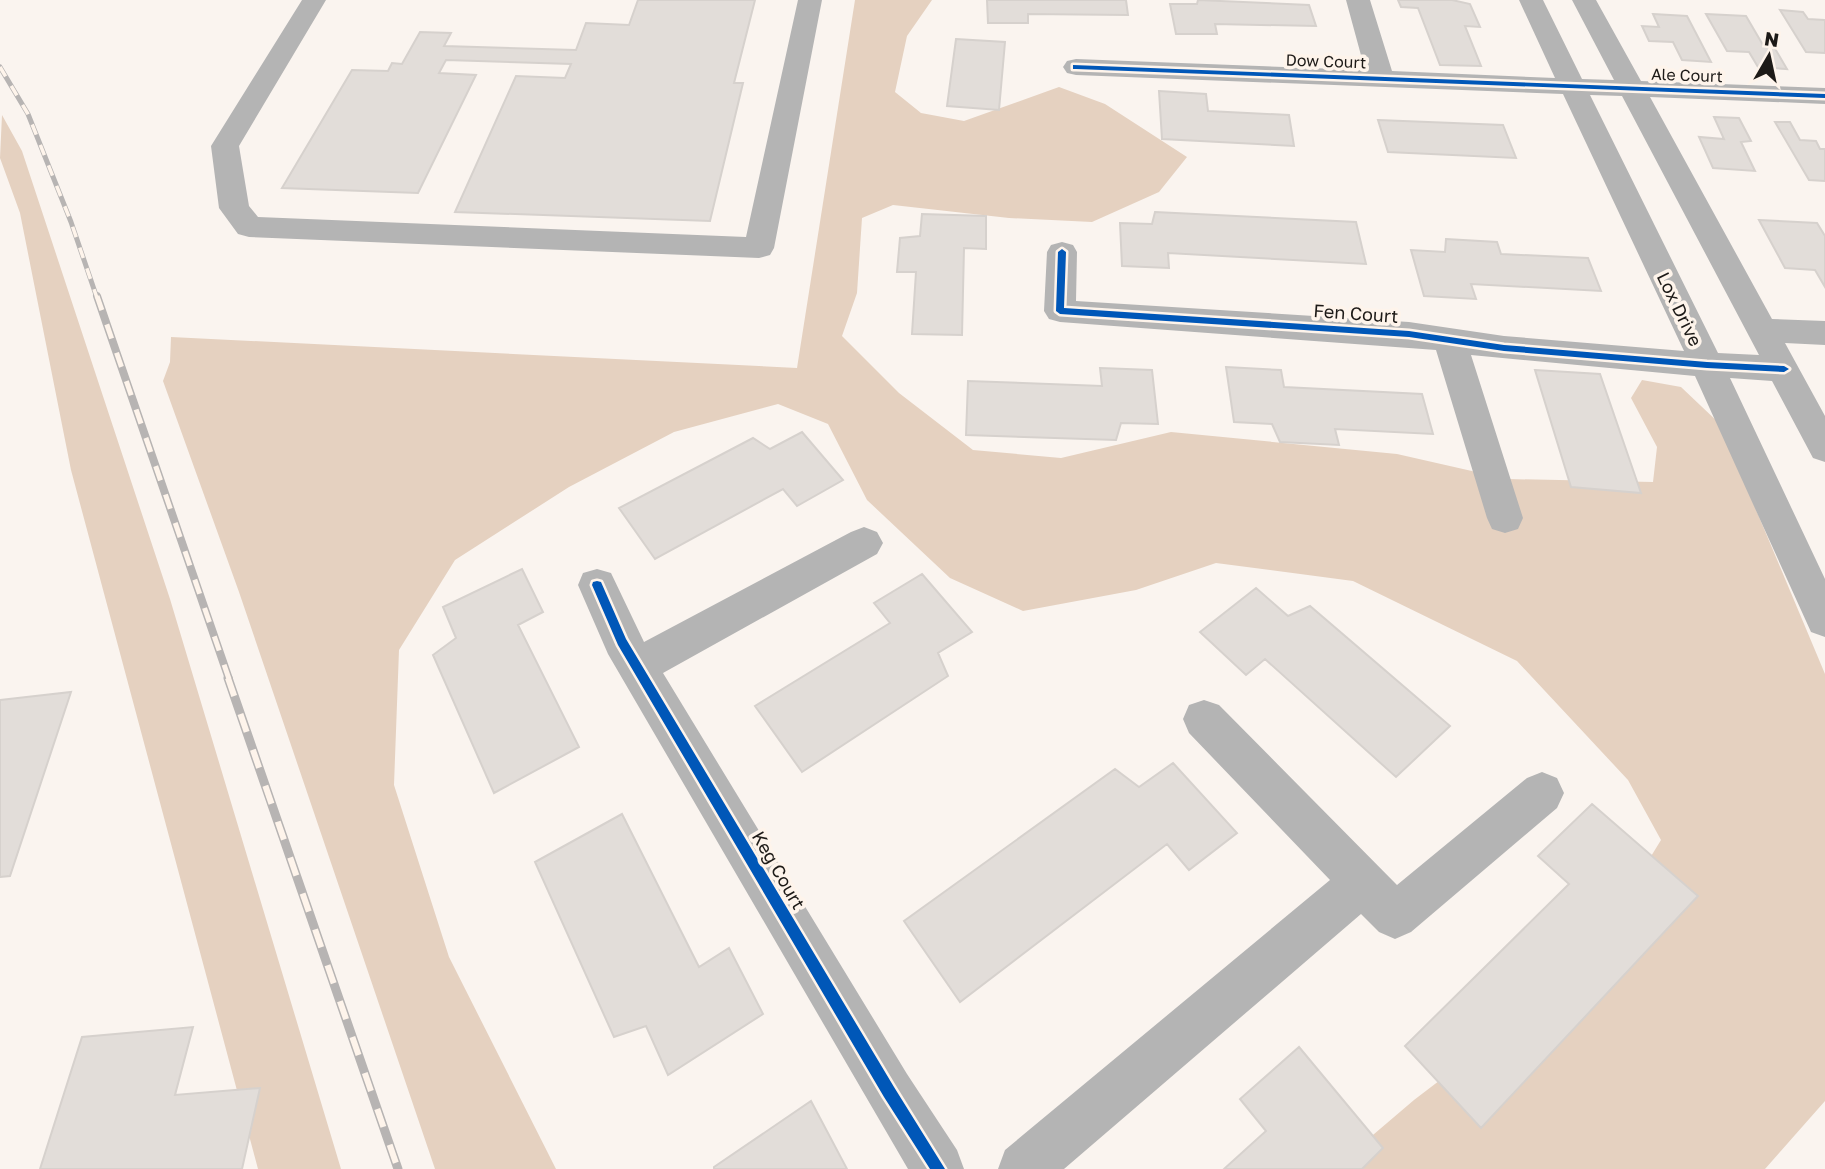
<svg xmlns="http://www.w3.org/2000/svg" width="1825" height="1169" viewBox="0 0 1825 1169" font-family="'Golos Text',sans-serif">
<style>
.forest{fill:#e5d1c0}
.building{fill:#e2ddd9;stroke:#d6d1cd;stroke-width:2}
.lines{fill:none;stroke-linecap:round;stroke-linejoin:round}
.minor{fill:#b4b4b4;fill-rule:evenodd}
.rail-far2-casing{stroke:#b7b4b3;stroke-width:5}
.rail-far1-casing{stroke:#b7b4b3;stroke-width:8}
.rail-casing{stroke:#b7b4b3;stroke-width:9}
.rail-far2{stroke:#fef4eb;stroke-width:3.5;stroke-dasharray:11;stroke-linecap:butt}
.rail-far1{stroke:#fef4eb;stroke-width:5;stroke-dasharray:15;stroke-linecap:butt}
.rail{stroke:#fef4eb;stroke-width:6;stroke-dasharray:19;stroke-linecap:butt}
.cycleway-casing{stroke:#fef4eb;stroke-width:5}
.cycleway{fill:#0057b8;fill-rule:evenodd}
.labels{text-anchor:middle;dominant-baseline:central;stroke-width:7;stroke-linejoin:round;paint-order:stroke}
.far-street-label{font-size:16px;fill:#1d1a17;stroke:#fef4eb}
.street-label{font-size:18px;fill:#1d1a17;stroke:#fef4eb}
</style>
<rect width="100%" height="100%" fill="#faf4ef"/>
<!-- forest -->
<path class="forest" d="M855 0H932L907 36 895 92 921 113 964 121 1059 87 1105 104 1187 157 1159 192 1092 222 1009 218 893 205 862 218 857 293 842 336 899 393 973 450 1061 458 1171 432 1397 454 1507 479 1653 482 1657 447 1631 398 1642 380 1681 387 1720 424 1825 674V1101L1765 1169H1333L1414 1100 1578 975 1661 840 1628 780 1517 661 1353 581 1216 563 1136 590 1023 611 950 578 867 500 828 424 778 404 674 432 569 487 455 560 399 650 394 785 449 957 556 1169H435L239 592 163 381 170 362 171 337 797 368Z
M2 115 22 151 170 599 341 1169H258L71 470 20 213 0 158Z"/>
<!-- building -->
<path class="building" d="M638 0H755L734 83H743L710 221 455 212 516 76 565 78 571 64 446 60 439 73 476 75 418 193 282 188 352 70 388 71 392 63 402 64 420 32 451 33 444 46 576 50 586 23 629 25Z
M987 0H1126L1128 15 1028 14V23H988Z
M1198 0 1309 5 1316 26 1215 24 1217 34H1176L1170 4H1197Z
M1398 0H1452L1470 4 1480 27 1465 26 1481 66 1440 65 1418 8 1401 7Z
M1780 10 1803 12 1808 19 1825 20V53L1806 52Z
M1653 14 1687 16 1711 62 1682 60 1673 42 1649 41 1642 26 1659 27Z
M1706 14 1746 16 1763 45 1774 47 1787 69 1758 67 1749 52 1727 51Z
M956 39 1005 42 999 110 947 106Z
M1159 91 1206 94 1208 111 1289 115 1294 146 1162 139Z
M1714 117 1739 118 1751 141 1741 142 1755 171 1713 168 1699 137 1724 139Z
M1378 120 1503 125 1516 158 1388 152Z
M1775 122H1790L1800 140 1816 141 1820 149H1825V181L1809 180Z
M1155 212 1356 222 1366 264 1168 253 1169 268 1122 266 1120 223 1152 224Z
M922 214 986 216V249L964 248 962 335 912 334 916 272H897L900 238 920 236Z
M1759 220 1817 223 1825 236V287L1815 270 1785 268Z
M1446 239 1497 242 1501 254 1588 258 1601 291 1471 284 1476 299 1424 296 1411 250 1445 252Z
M1226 367 1281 370 1284 387 1422 394 1433 434 1335 429 1339 445 1280 442 1272 424 1234 422Z
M1100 368 1152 370 1158 424 1121 423 1116 440 966 435 968 381 1102 386Z
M1535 370 1600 374 1641 493 1571 487Z
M802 432 843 480 797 506 783 489 655 559 619 508 753 438 770 449Z
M522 569 543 612 518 625 579 747 494 793 433 655 456 638 443 607Z
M922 574 972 632 938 653 948 676 802 772 755 706 890 623 874 603Z
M1256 588 1288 616 1310 606 1450 726 1396 777 1265 659 1246 675 1200 632Z
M71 692 10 876 0 877V700Z
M1173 763 1237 833 1189 870 1167 844 960 1002 904 921 1115 769 1139 787Z
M1592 804 1698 896 1481 1128 1405 1046 1569 884 1538 856Z
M622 814 699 967 729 948 763 1014 668 1075 646 1026 614 1037 535 862Z
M193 1027 175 1095 260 1088 242 1169H40L82 1037Z
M1299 1047 1383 1148 1362 1169H1224L1266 1131 1240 1099Z
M811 1101 847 1169H714V1167Z"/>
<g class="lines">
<!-- minor -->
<path class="minor" d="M302 0H326L239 146 249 206 258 217 746 237 798 0H822L774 248 770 255 759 258 249 237 238 234 219 208 211 146Z
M1346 0H1370L1392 71 1555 78 1519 0H1543L1582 79 1614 80 1572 0H1596L1641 81 1825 88V104L1650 97 1772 319 1825 321V345L1785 343 1825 416V462L1813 458 1772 381 1730 378 1825 579V637L1811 632 1695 376 1471 355 1523 518 1518 529 1505 533 1492 529 1487 518 1436 350 1060 322 1049 319 1044 311 1047 252 1051 245 1062 242 1073 245 1077 252 1076 301 1409 322 1504 336 1684 351 1563 94 1076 75 1067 73 1063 67 1067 61 1076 59 1365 70ZM1590 95 1622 96 1759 355 1718 353Z
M864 527 877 532 883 543 877 554 663 673 907 1074 957 1150 964 1169H908L608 654 578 585 583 573 597 569 611 573 644 642 851 532Z
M1204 700 1219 705 1397 885 1527 778 1542 772 1557 778 1564 793 1557 808 1411 932 1395 939 1379 932 1361 914 1064 1169H998L1005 1150 1330 880 1189 733 1183 719 1189 705Z"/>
<!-- rail-far2 casing -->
<g class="rail-far2-casing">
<path id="rail-far2" d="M0 67 28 114 71 222 97 298"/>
</g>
<!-- rail-far1 casing -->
<g class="rail-far1-casing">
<path id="rail-far1" d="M97 296 229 679"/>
</g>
<!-- rail casing -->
<g class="rail-casing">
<path id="rail" d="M228 678 398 1169"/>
</g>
<!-- rail-far2 -->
<use href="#rail-far2" class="rail-far2"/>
<!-- rail-far1 -->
<use href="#rail-far1" class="rail-far1"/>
<!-- rail -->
<use href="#rail" class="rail"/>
<!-- cycleway casing -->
<g class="cycleway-casing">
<path id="cycleway" d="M1073 65 1825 94V98L1076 69H1073Z
M1062 249 1066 252 1064 308 1409 331 1504 345 1707 362 1784 366 1789 369 1784 372 1707 368 1504 351 1409 337 1060 314 1056 311 1058 252Z
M597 581 601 582 626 639 894 1087 945 1169H930L884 1097 618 645 592 585 593 582Z"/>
</g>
<!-- cycleway -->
<use href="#cycleway" class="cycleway"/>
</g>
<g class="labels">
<!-- far-street labels -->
<g class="far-street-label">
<text transform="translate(1326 61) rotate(2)">Dow Court</text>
<text transform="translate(1687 75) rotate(2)">Ale Court</text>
</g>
<!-- street labels -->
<g class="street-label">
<text transform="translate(1680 309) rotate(64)">Lox Drive</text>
<text transform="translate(1356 313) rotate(4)">Fen Court</text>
<text transform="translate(779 870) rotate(60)">Keg Court</text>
</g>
</g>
<!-- north arrow -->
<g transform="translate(1769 56) rotate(9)" stroke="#fef4eb" stroke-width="5" paint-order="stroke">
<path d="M0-5L12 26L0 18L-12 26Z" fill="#1d1a17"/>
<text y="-10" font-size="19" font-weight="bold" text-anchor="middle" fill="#1d1a17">N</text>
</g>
</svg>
